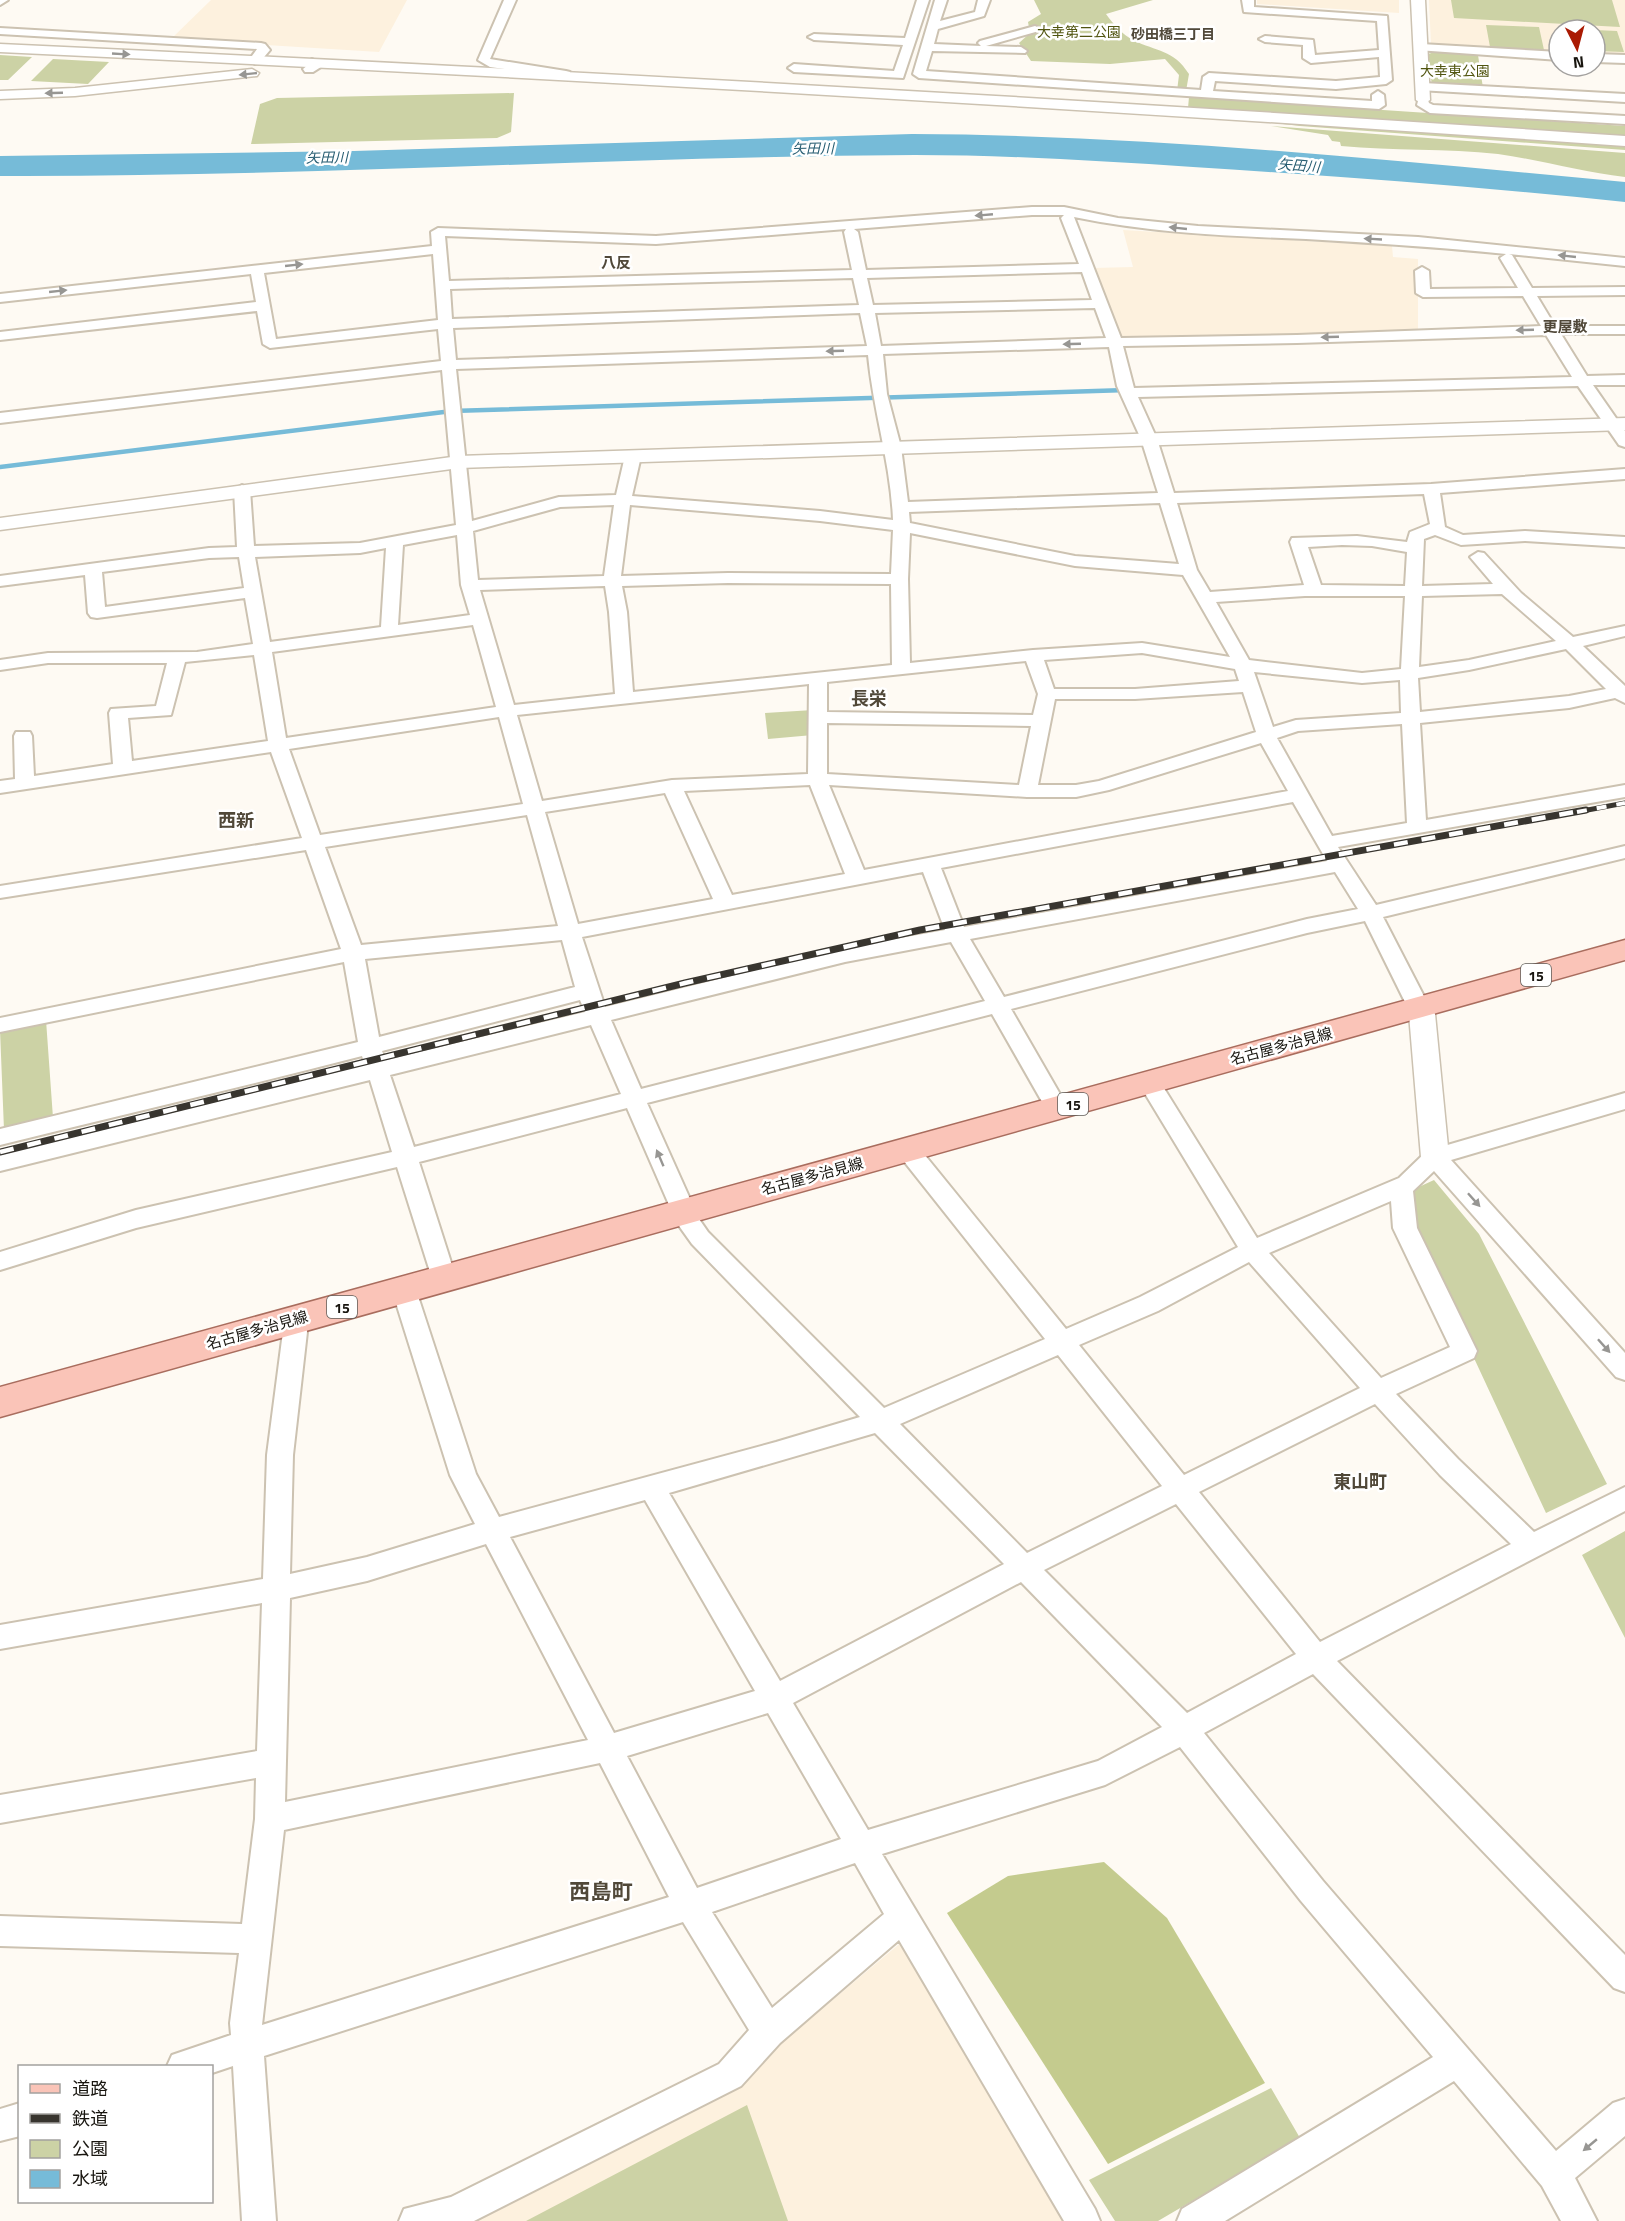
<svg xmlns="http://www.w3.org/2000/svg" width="1625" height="2221" viewBox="0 0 1625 2221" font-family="'Titillium Web','Noto Sans JP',sans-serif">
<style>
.built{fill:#fdf1de}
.green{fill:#ccd2a5}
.forest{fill:#c4cb8e}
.water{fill:#76bbd8}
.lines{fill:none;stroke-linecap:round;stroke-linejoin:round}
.stream{stroke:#76bbd8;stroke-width:4.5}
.minor-casing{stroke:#ccc2b1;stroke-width:4}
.tertiary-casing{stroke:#ccc2b1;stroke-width:3}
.primary-casing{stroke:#a96d5e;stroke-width:3}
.minor{fill:#fff;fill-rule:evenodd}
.tertiary{fill:#fff;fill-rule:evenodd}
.primary{fill:#fac4b8;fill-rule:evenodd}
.rail-far1-casing{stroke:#38352f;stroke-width:5}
.rail-casing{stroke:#38352f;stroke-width:7}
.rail-far1{stroke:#fff;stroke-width:4;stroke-dasharray:10;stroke-linecap:butt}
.rail{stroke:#fff;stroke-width:4.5;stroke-dasharray:14;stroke-linecap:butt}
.oneway{fill:#979693}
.labels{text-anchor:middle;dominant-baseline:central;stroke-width:5;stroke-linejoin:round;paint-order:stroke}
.far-park-label{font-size:14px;fill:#515510;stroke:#fff}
.far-neighbourhood-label{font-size:14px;font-weight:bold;fill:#504839;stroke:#fff}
.far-water-label{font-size:14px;font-style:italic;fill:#265c71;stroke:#fff}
.shield{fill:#fff;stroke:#5d5b57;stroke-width:1.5}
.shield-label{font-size:14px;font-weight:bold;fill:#18150f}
.far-quarter-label{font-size:15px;font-weight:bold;fill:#504839;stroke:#fff}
.street-label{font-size:15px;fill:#18150f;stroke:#fff}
.quarter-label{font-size:18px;font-weight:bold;fill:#504839;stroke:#fff}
.near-quarter-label{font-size:21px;font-weight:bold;fill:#504839;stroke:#fff}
</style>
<rect width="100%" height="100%" fill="#fefaf3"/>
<!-- built -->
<path class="built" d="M211 0H407L379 52 171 39Z
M1257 0H1399V13L1257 4Z
M1429 0H1625V57L1595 56V30H1559V54L1431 45Z
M1123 230 1392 246 1393 257 1418 259V331L1122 340 1117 338 1093 268 1133 267Z
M904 1940 1066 2221H460L734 2083Z"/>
<!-- green -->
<path class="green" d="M1034 0H1153L1106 14C1113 24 1123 35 1133 40 1157 52 1173 49 1189 74L1186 91H1177L1179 75 1165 59 1110 64 1031 61 1019 43 1030 33 1028 22 1041 14Z
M1451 0H1612L1620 27 1454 18Z
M1486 25 1539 27 1544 50 1490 47Z
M1595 30 1617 31 1624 52 1595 51Z
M1435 52 1478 55 1483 88 1432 86 1428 54Z
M0 55 32 57 8 80H0Z
M53 59 109 62 88 84 31 81Z
M514 93 511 132 497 138 251 144 260 104 277 98Z
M1189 97 1625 126V139L1188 108Z
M1187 113 1625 143V150L1300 126Z
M1271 126 1625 153V177C1582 172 1541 160 1498 154 1446 148 1393 151 1341 146L1340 142 1332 141 1328 135Z
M813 710V735L768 739 765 713Z
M46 1020 53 1118 4 1130 0 1030Z
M1434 1180 1479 1234 1607 1484 1546 1513 1414 1229 1410 1191Z
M1625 1531V1638L1582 1555Z
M1271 2088 1300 2138 1158 2221H1115L1089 2180Z
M747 2105 788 2221H526Z"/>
<!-- forest -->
<path class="forest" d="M1104 1862 1167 1918 1265 2083 1108 2164 947 1913 1008 1876Z"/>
<!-- water -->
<path class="water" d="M912 134C1150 135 1387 160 1625 182V202C1481 187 1337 176 1193 167 1101 161 1008 155 915 155 610 157 305 177 0 176V156L354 151Z"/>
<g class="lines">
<!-- stream -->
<path class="stream" d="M0 467 452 411 1127 390"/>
<!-- minor casing -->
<g class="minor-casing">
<path id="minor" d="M0 0H8L0 5Z
M504 0H516L490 59 566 71 570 72V78L490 67 478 60Z
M917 0H929L903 78 794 72 788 68 794 64 894 71 903 45 814 40 808 37 814 34 905 38Z
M935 0H947L940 21 975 12 978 0H990L984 16 938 29 934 44 981 46 978 43 980 41 1035 26 1041 29 1039 31 986 46 1021 47 1027 51 1025 53 932 51 926 71 1201 90 1203 77 1209 73 1336 81 1380 77 1379 57 1311 63 1303 58V45L1265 42 1259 39 1265 36 1313 40 1315 55 1379 50 1377 21 1244 12 1242 0H1254V7L1387 16 1392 80 1386 84 1336 89 1215 81 1213 91 1372 101V95L1378 91 1384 95 1385 105 1379 109 919 78 913 74Z
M0 28 261 43 265 44 270 50 259 63 255 64 249 60 257 49 0 34Z
M1421 44 1559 52V60L1417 50 1415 48Z
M1595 54 1625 55V63L1595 62Z
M312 59 324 65 313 72H305L303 69 308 65 306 63Z
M1423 83 1625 94V102L1419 90V84Z
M1423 96 1427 97 1429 103 1433 105 1625 116V124L1430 113 1417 105 1419 97Z
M1032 207H1064L1118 218 1198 226 1418 237 1625 258V266L1509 254 1512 255 1532 288 1625 287V295L1537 296 1555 326H1625V334H1561L1587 376 1625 375V385H1593L1625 431V447L1619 445 1578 386 1138 397 1157 439 1174 493 1431 484 1625 469V479L1440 493 1445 527 1463 535 1525 531 1625 537V547L1525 541 1461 545 1435 535 1424 539 1422 586 1493 584 1470 557 1478 552 1484 553 1521 593 1573 637 1625 626V636L1583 646 1625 686V703L1615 698 1569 708 1420 723 1426 820 1625 785V797L1338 847 1376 905 1625 846V858L1383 917 1430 1008 1427 1013 1419 1015 1411 1013 1408 1008 1365 921 1307 933 1011 1009 1068 1108 1065 1114 1057 1116 1049 1114 992 1014 647 1103 699 1219 708 1232 884 1408 1045 1339 899 1155 896 1149 899 1143 907 1141 915 1143 1066 1329 1140 1297 1238 1247 1138 1082 1141 1077 1149 1074 1157 1077 1257 1238 1399 1178 1427 1151 1625 1093V1109L1451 1160 1625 1353V1380L1616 1377 1434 1171 1413 1191 1417 1228 1477 1351 1474 1358 1396 1394 1458 1459 1534 1532 1625 1487V1511L1337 1661 1625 1955V1992L1614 1988 1313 1674 1204 1733 1323 1881 1556 2151 1613 2103 1625 2099V2136L1575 2178 1597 2221H1561L1542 2186 1454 2081 1225 2221H1177L1182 2209 1433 2057 1301 1901 1180 1747 1105 1785 882 1854 1095 2209 1100 2221H1064L899 1940 780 2043 741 2086 474 2221H399L404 2209 451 2197 719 2064 749 2030 683 1922 264 2056 276 2221H242L233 2066 212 2073V2066H167L172 2055 231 2035 230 2023 239 1953 0 1946V1916L242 1924 255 1819 256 1778 0 1823V1795L257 1751 262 1603 0 1649V1625L263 1579 267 1455 283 1332 282 1320 285 1313 294 1310 303 1313 306 1320 307 1332 293 1455 290 1574 367 1557 475 1524 450 1475 392 1290 395 1283 404 1281 413 1283 416 1290 476 1474 499 1517 776 1442 860 1417 692 1244 677 1223 627 1108 419 1162 456 1278 453 1285 444 1287 435 1285 432 1278 397 1167 136 1228 0 1270V1252L136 1210 392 1152 370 1080 0 1171V1155L365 1065 362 1056C242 1087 121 1115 0 1145V1129L358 1042 344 962 0 1032V1018L341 949 306 850 0 898V886L302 838 271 752 0 793V781L15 779 14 736 16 732H30L32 736 34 776 113 764 109 713 111 709 156 706 167 663H48L0 670V660L48 653 197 652 253 644 245 598 97 618 91 617 88 613 85 575 0 586V576L209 548 237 547 234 490 242 485 250 490 254 546 360 543 456 525 442 370 0 423V413L441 361 438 329 270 348 263 344 257 311 0 340V332L256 302 251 274 0 302V294L432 246 431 232 438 228 656 236ZM1032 215H1064L1061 218 1079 264 866 270 858 232 854 229ZM1074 217C1151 233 1228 236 1306 239 1373 243 1439 247 1506 254L1500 258 1518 288 1430 289 1429 271 1422 267 1415 271 1416 293 1423 297 1523 296 1541 326 1297 335 1121 338ZM846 229 844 232 852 270 449 281 445 236 656 244ZM433 254 438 320 276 339 264 273ZM1082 272 1092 300 873 305 867 278ZM853 278 859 305 452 319 450 289ZM1095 308 1106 338 881 346 875 313ZM860 313 867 346 456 360 453 328ZM1546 335 1572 377 1134 388 1123 346 1297 343ZM1109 347 1117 386 1141 439 1158 493 908 502 901 447 887 394 883 354ZM868 355C873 411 891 464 893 520L820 511 632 496 641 456 633 451 625 456 616 495 559 497 472 521 456 369ZM1424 494 1430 524 1410 532 1407 542 1357 536 1292 538 1290 542 1304 585 1210 592 1197 570 1177 503ZM1160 503 1179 564 1075 556 910 523 909 512ZM614 505 604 576 478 580 473 531 560 507ZM630 505 820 521 893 530 891 574 728 573 621 576ZM910 533 1075 566 1183 575 1230 657 1142 643 1033 650 910 663 908 579ZM457 535 461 585 470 615 398 625 403 545ZM1342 545 1372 546 1407 552 1405 586 1321 585 1308 547ZM386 548 381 627 270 642 255 557 360 553ZM239 557 244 588 105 607 102 572 209 558ZM728 583 891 584 892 665 633 692 627 612 622 586ZM605 586 609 612 615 694 514 705 480 590ZM1502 594 1556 641 1469 660 1419 667 1422 596ZM1305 596H1405L1401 669 1362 673 1249 660 1216 602ZM473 625 496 707 286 738 272 652ZM1566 649 1606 689 1569 696 1420 712 1418 678 1469 670ZM1142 653 1235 669 1239 681 1135 689H1054L1044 660ZM254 655 268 741 132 761 128 718 171 715 185 662ZM1026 661 1038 694 1033 715 827 712V682ZM1254 672 1362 683 1400 680 1401 713 1296 720 1273 727ZM809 684 808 774 672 780 542 801 517 715ZM1243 692 1256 732 1099 781 1076 785H1038L1055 699H1135ZM499 717 523 804 320 835 289 749ZM827 723 1031 726 1019 785 827 774ZM1402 724 1407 823 1332 836 1277 738 1298 731ZM1261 743 1288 791 864 870 829 785 1027 797H1076L1109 790ZM810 785 845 874 732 895 684 791ZM665 793 713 899 578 924 545 812ZM1293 802 1327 861 964 927 941 868ZM527 815 558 926 361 945 325 847ZM923 872 945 930 845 948 605 1007 582 937ZM1335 872 1358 909 1307 919 1004 997 970 939ZM562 940 575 987 379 1037 365 959ZM951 942 985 1001 641 1089 611 1020 845 962ZM580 1000 585 1012 386 1060 382 1051ZM591 1025 621 1094 414 1147 390 1075ZM1391 1201 1393 1228 1450 1347 1381 1378 1269 1253ZM1249 1262 1360 1388 1184 1475 1079 1345 1158 1311ZM1058 1355 1162 1486 1027 1553 900 1424ZM1375 1404 1440 1475 1511 1544 1320 1642 1199 1492ZM875 1433 1004 1564 780 1681 669 1493ZM645 1500 755 1691 614 1733 510 1537ZM1176 1504 1296 1654 1187 1713 1044 1570ZM486 1544 588 1740 285 1802 290 1598 367 1581ZM1021 1582 1162 1727 1098 1761 868 1830 793 1703ZM768 1713 841 1839 697 1888 627 1756ZM600 1763 669 1897 262 2025 284 1830ZM855 1863 884 1914 772 2008 712 1912Z
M20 2103V2136L0 2141V2109Z"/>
</g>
<!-- tertiary casing -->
<g class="tertiary-casing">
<path id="tertiary" d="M1411 0H1425L1430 100 1423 104 1416 100Z
M0 44C542 69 1084 99 1625 136V146C1084 108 542 77 0 52Z
M252 69 259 73 257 76 75 96 0 99V91L75 88Z
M1625 418V430L459 468 0 530V518L459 456Z
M1419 999 1428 1002 1435 1014 1449 1157 1445 1164 1435 1167 1425 1164 1421 1157 1409 1014 1406 1008 1410 1002Z"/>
</g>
<!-- primary casing -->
<g class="primary-casing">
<path id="primary" d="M1625 940V960L0 1417V1387Z"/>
</g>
<!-- minor -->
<use href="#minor" class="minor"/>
<!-- tertiary -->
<use href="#tertiary" class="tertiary"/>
<!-- primary -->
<use href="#primary" class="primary"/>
<!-- rail-far1 casing -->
<g class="rail-far1-casing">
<path id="rail-far1" d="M1577 812 1625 803"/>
</g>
<!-- rail casing -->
<g class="rail-casing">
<path id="rail" d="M0 1152 685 983 920 930 1586 810"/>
</g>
<!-- rail-far1 -->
<use href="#rail-far1" class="rail-far1"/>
<!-- rail -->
<use href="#rail" class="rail"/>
</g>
<!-- one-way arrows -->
<defs><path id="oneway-solid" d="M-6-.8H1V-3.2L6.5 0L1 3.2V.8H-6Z" transform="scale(1.5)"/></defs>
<g class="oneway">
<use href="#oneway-solid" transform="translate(121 54) rotate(3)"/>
<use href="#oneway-solid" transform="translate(248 74) rotate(174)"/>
<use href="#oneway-solid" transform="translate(54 93) rotate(178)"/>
<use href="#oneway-solid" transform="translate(984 215) rotate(175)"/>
<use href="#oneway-solid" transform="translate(1178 228) rotate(-174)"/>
<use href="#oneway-solid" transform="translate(1373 239) rotate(-177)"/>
<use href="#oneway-solid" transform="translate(1567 256) rotate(-174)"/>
<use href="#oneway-solid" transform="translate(294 265) rotate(-6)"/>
<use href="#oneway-solid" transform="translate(58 291) rotate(-6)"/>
<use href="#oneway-solid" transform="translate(1525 330) rotate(178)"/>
<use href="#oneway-solid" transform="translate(1330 337) rotate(178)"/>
<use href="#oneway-solid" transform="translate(1072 344) rotate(178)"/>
<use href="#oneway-solid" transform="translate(835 351) rotate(178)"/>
<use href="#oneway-solid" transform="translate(660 1158) rotate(-113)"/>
<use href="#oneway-solid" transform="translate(1474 1200) rotate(48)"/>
<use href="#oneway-solid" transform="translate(1604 1346) rotate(48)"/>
<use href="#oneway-solid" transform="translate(1590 2145) rotate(140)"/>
</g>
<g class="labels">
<!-- far-park labels -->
<g class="far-park-label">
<text x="1079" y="31">大幸第二公園</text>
<text x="1455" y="70">大幸東公園</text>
</g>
<!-- far-neighbourhood labels -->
<g class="far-neighbourhood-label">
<text x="1173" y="33">砂田橋三丁目</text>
</g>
<!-- far-water labels -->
<g class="far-water-label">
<text transform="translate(813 148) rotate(-1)">矢田川</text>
<text transform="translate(327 157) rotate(-1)">矢田川</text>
<text transform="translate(1299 165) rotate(5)">矢田川</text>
</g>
<!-- shield labels -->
<g class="shield">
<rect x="1521" y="964" width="30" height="22" rx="4.5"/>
<rect x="1058" y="1093" width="30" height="22" rx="4.5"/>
<rect x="327" y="1296" width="30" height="22" rx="4.5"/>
</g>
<g class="shield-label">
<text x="1536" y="975">15</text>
<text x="1073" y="1104">15</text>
<text x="342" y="1307">15</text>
</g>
<!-- far-quarter labels -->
<g class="far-quarter-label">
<text x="616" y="262">八反</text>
<text x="1565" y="326">更屋敷</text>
</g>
<!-- street labels -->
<g class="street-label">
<text transform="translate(1281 1046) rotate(-15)">名古屋多治見線</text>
<text transform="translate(812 1176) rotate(-15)">名古屋多治見線</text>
<text transform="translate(257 1330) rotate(-16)">名古屋多治見線</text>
</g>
<!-- quarter labels -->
<g class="quarter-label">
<text x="869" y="698">長栄</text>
<text x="236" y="820">西新</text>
<text x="1360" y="1481">東山町</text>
</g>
<!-- near-quarter labels -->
<g class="near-quarter-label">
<text x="601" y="1891">西島町</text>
</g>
</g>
<!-- legend -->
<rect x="18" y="2065" width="195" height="138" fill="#ffffff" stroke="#a3a19f" stroke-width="1.5"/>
<rect x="30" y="2084" width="30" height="9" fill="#fac4b8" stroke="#a3a19f" stroke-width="1.5"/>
<text x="72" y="2095" font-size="18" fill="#18150f">道路</text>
<rect x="30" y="2114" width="30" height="9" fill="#38352f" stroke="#a3a19f" stroke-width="1.5"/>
<text x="72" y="2125" font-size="18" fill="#18150f">鉄道</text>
<rect x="30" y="2140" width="30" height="18" fill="#ccd2a5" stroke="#a3a19f" stroke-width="1.5"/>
<text x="72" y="2155" font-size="18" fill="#18150f">公園</text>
<rect x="30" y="2170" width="30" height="18" fill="#76bbd8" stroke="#a3a19f" stroke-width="1.5"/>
<text x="72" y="2185" font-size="18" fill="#18150f">水域</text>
<!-- north arrow -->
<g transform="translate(1577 48) rotate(174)"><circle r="28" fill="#ffffff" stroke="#a3a19f" stroke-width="1.5"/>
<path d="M0-4.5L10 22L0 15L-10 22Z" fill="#aa1a03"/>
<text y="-9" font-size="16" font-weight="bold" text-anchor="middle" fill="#18150f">N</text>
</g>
</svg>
